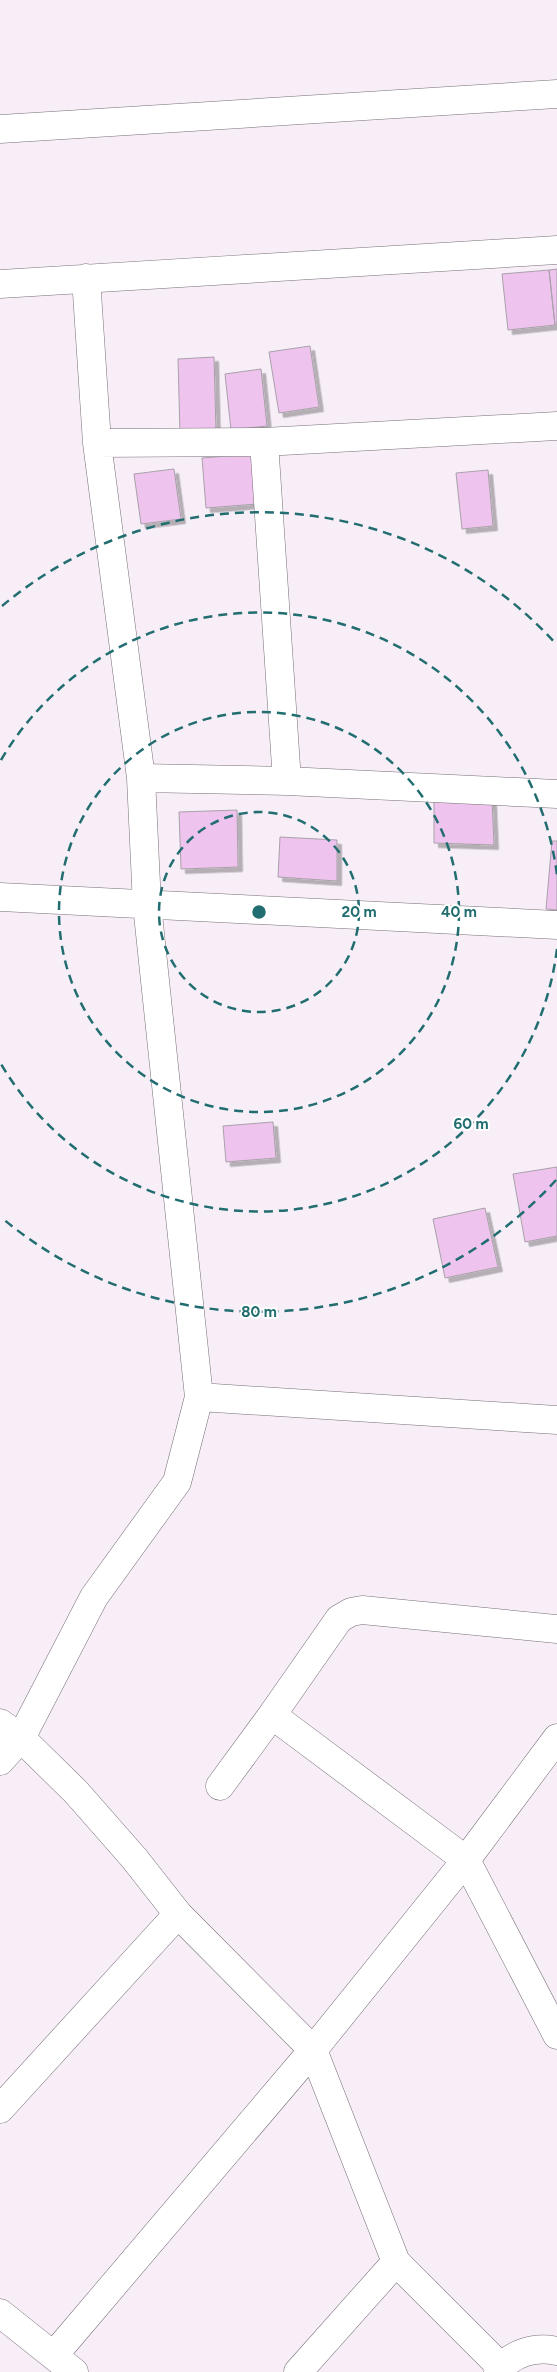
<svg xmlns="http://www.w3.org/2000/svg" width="557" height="2372" viewBox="0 0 557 2372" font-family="Figtree,sans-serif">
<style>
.building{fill:#eec3ee;stroke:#a9a1a9;filter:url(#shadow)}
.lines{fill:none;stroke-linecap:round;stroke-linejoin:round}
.minor-casing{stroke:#776f77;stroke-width:29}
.minor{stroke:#fff;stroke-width:28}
.ring{fill:none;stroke:#216d70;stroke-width:2.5;stroke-dasharray:9 6}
.centre{fill:#216d70;stroke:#fff;stroke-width:2.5}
.ring-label{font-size:15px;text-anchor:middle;font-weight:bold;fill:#216d70;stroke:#fff;stroke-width:4;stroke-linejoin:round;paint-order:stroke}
</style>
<defs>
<filter id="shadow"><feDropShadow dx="4.5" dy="4.5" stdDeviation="0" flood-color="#0004"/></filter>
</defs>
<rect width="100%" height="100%" fill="#f7eef7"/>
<!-- building -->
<path class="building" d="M557 269V325H555L549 270Z
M549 270 555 325 508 330 502 274Z
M310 346 319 407 279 413 269 352Z
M214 357 216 432 180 434 178 359Z
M261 369 267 426 231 430 225 374Z
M253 454 257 504 206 508 202 458Z
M174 469 181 519 141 524 134 474Z
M488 470 493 526 462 529 456 473Z
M434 798 492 800 494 845 434 843Z
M237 810 238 867 181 869 179 812Z
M280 837 337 840V881L278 877Z
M552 841H557V910L546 909Z
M273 1122 276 1158 226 1162 223 1126Z
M557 1167V1236L525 1242 513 1174Z
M485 1208 498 1267 445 1278 433 1219Z"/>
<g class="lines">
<!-- minor casing -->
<g class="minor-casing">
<path id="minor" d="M0 129 557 94
M0 284 557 250
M264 442 287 781
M97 443 264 442 557 426
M141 778 287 781 557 794
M0 897 557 925
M199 1397 557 1420
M272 1715 339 1619 351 1612 362 1610 557 1629
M0 1723 21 1738 94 1597 177 1482 199 1397 147 905 141 778 97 443 86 278
M0 1761 21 1738 76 1792 134 1858 178 1914 313 2050 396 2262 501 2367
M220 1786 272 1715 466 1860 557 2035
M0 2109 178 1914
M0 2313 74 2372
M54 2355 313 2050 466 1860 557 1738
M298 2372 396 2262
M498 2372C511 2353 535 2346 557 2351"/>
</g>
<!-- minor -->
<use href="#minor" class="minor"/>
</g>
<!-- distance rings -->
<g class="ring">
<circle cx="259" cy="912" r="100"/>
<circle cx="259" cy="912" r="200"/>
<path d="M557 949A300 300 0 0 1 1 1064M1 760A300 300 0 0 1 557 875"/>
<path d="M556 1180A400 400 0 0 1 2 1218M2 606A400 400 0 0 1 556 644"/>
</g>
<circle cx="259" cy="912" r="8" class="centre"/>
<g class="ring-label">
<text x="359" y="917">20 m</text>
<text x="459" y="917">40 m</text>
<text x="471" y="1129">60 m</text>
<text x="259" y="1317">80 m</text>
</g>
</svg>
